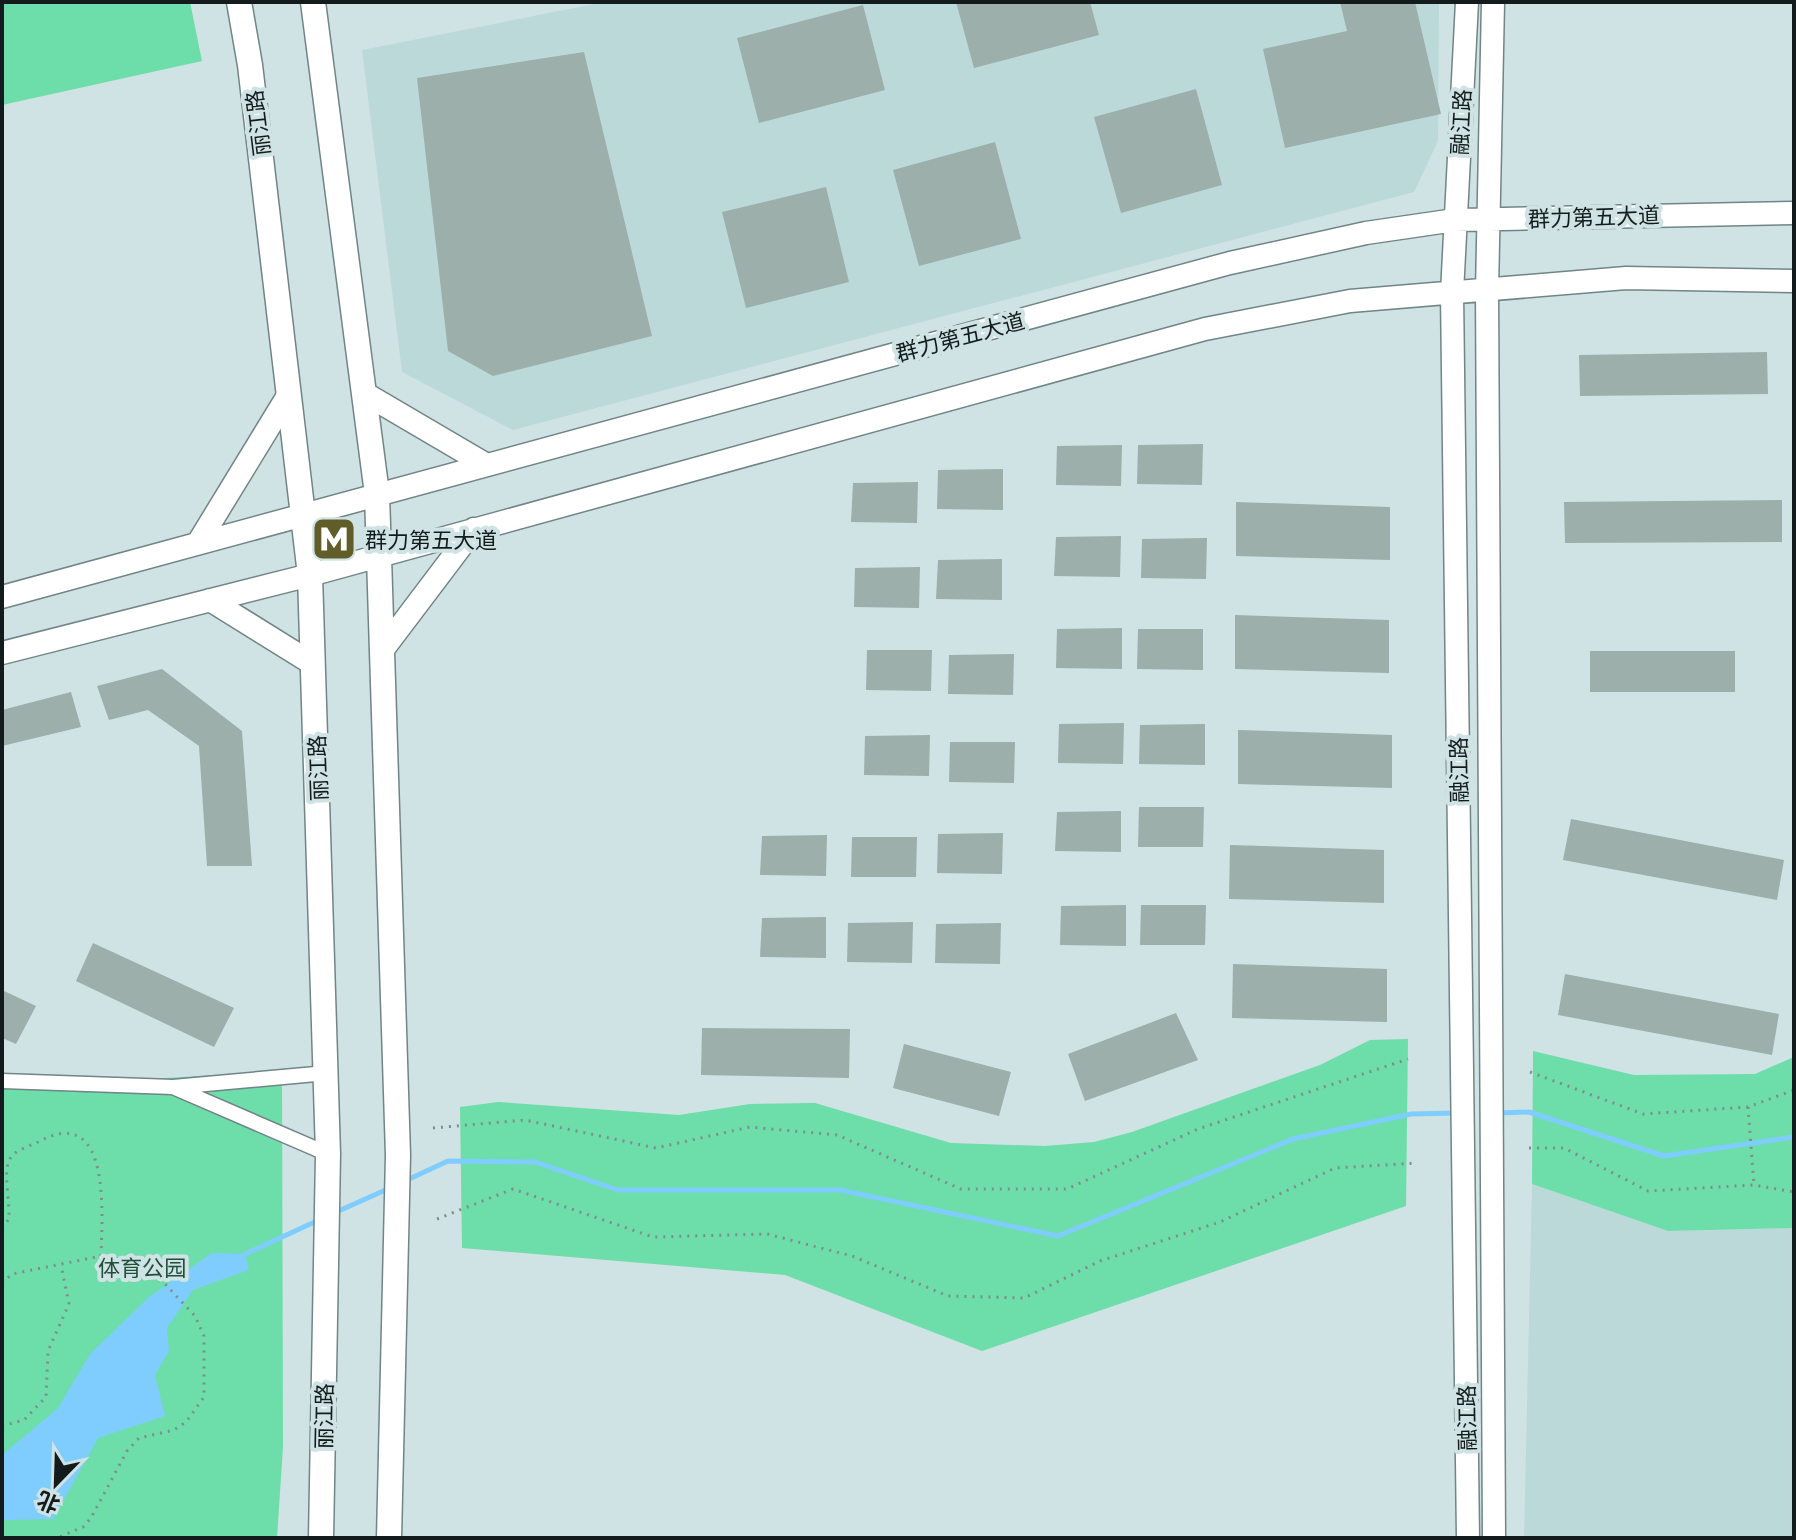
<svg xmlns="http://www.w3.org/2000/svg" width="1796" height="1540" viewBox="0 0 1796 1540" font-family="Barlow,'Noto Sans SC',sans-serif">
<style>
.built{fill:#bcd9da}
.green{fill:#6ddda9}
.water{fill:#7fcdfe}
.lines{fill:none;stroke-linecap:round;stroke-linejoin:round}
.stream{stroke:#7fcdfe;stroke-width:5}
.building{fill:#9cafaa}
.minor-casing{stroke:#728485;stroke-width:17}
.secondary-casing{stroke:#728485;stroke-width:25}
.primary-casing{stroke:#728485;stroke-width:27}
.path{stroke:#7f8d8e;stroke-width:3;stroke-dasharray:2 6;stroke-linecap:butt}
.minor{stroke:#fff;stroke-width:14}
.secondary{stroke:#fff;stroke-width:22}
.primary{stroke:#fff;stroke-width:24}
.labels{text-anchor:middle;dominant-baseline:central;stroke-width:8;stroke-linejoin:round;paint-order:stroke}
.street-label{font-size:22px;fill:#141b1c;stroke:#cfe3e4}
.poi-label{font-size:22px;fill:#141b1c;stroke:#cfe3e4;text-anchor:start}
.park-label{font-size:22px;fill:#204f3a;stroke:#cfe3e4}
</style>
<rect width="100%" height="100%" fill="#cfe3e4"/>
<!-- built -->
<path class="built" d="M604 2H1439L1438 141 1414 192 513 430 402 372 362 50Z
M1532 1184 1668 1231 1794 1228V1538H1524Z"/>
<!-- green -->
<path class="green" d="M2 2H190L202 61 2 105Z
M1408 1039 1406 1206 982 1351 785 1275 462 1248 460 1107 498 1102 679 1115 750 1104 815 1103 951 1143 1045 1146 1094 1142 1132 1132 1320 1065 1370 1040Z
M1533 1051 1634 1075 1755 1074 1794 1057V1228L1668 1231 1532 1184Z
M282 1071 283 1447 277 1538H2V1088Z"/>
<!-- water -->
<path class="water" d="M212 1253 245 1254 249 1270 193 1290 167 1328 169 1351 155 1375 165 1416 98 1438 53 1519 2 1520V1455L58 1408 90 1354 149 1297Z"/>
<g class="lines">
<!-- stream -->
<path class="stream" d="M1499 1113 1529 1112 1664 1156 1794 1137
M407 1180 448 1161 535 1162 618 1190H840L1058 1236 1293 1139 1411 1114 1457 1113
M334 1213 390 1188
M239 1257 321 1219"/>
</g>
<!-- building -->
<path class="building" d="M956 2H1090L1099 35 974 68Z
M1340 2H1415L1441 114 1285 148 1263 49 1347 31Z
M863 5 885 90 759 123 737 38Z
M584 52 652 336 493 376 448 351 417 78Z
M1196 89 1222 185 1121 213 1094 117Z
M995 142 1021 239 919 266 893 170Z
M826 187 849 282 746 308 722 212Z
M1767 352 1768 394 1580 396 1579 355Z
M1203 444 1202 485 1137 484 1138 445Z
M1122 445 1121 486 1056 485 1057 446Z
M1003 469V510L937 509 938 470Z
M918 482 917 523 851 522 853 483Z
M1782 500V542L1565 543 1564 502Z
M1236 502 1390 507V560L1236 556Z
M1121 536 1120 577 1054 576 1056 537Z
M1207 538 1206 579 1141 578 1142 539Z
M1002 559V600L936 599 938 560Z
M920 567 919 608 854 607 855 568Z
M1235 615 1389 620V673L1235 669Z
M1122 628V669L1056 668 1057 629Z
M1138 629H1203V670L1137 669Z
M867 650H932L931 691 866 690Z
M1590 651H1735V692H1590Z
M1014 654 1013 695 948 694 949 655Z
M162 669 242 731 252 866H207L199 746 148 710 109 720 97 686Z
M71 692 81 727 2 746V710Z
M1124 723 1123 764 1058 763 1059 724Z
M1205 724V765L1139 764 1140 725Z
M1238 730 1392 735V788L1238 784Z
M930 735 929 776 864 775 865 736Z
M950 742H1015L1014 783 949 782Z
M1139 807H1204L1203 847H1138Z
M1121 811V852L1055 851 1057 812Z
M1571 819 1784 860 1777 900 1563 860Z
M1003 833 1002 874 937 873 938 834Z
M827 835 826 876 760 875 762 836Z
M852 837H917L916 877H851Z
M1230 845 1384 850V903L1229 899Z
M1126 905V946L1060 945 1061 906Z
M1141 905H1206L1205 945H1140Z
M826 917V958L760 957 762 918Z
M913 922 912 963 847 962 848 923Z
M1001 923 1000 964 935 963 936 924Z
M93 943 234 1008 214 1047 76 981Z
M1233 964 1387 969V1022L1232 1018Z
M1565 974 1779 1014 1772 1055 1558 1015Z
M2 990 36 1006 16 1044 2 1038Z
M1176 1013 1198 1060 1085 1101 1068 1054Z
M702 1028 850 1029 849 1078 701 1075Z
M904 1044 1011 1072 999 1116 893 1088Z"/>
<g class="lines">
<!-- minor casing -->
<g class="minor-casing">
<path id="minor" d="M327 1073 173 1087 328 1154
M2 1081 173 1087"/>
</g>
<!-- secondary casing -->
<g class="secondary-casing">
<path id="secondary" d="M1467 2 1452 293 1468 1538
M1493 2 1487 291 1494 1538
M364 393 485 464
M198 543 289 394
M2 597 1230 263 1366 233 1455 220 1794 213
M210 600 313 664
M384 648 474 529
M2 653 310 575 1205 329 1350 301 1626 278 1794 281"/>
</g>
<!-- primary casing -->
<g class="primary-casing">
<path id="primary" d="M239 2 250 65 310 575 328 1154 321 1538
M313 2 377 494 398 1155 389 1538"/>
</g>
<!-- path -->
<path class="path" d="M1530 1072 1643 1114 1748 1107 1794 1090
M1748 1107 1754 1185
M433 1128 525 1120 656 1148 750 1127 837 1135 961 1189H1067L1198 1129 1408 1059
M1529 1148H1564L1648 1191 1754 1185 1794 1192
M437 1219 513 1189 653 1237 767 1234 852 1256 948 1296 1024 1298 1100 1261 1220 1222 1335 1168 1416 1163
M2 1228 9 1219C10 1202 4 1179 8 1163 12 1150 28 1147 38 1142 112 1101 102 1216 101 1256
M2 1283 12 1274 101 1256 133 1262 166 1285 195 1316 204 1336V1397L186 1422 174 1430 139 1438 127 1451 91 1518 83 1527 57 1538
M2 1426 24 1420 46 1397 48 1351 69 1304 61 1265"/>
<!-- minor -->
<use href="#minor" class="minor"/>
<!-- secondary -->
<use href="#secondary" class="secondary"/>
<!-- primary -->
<use href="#primary" class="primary"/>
</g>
<!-- icons -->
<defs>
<g id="metro-square" transform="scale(2.3)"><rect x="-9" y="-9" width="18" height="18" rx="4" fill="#605d29" stroke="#cfe3e4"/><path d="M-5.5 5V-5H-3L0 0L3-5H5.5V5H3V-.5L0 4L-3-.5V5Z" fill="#fff"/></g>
</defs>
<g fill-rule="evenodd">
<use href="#metro-square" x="334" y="539"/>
</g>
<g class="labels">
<!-- street labels -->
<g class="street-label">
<text transform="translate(1460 122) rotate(-87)">融江路</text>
<text transform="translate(257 123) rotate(-97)">丽江路</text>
<text transform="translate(1594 216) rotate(-2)">群力第五大道</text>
<text transform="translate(960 336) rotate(-15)">群力第五大道</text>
<text transform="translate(317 768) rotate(-92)">丽江路</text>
<text transform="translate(1458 770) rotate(-91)">融江路</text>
<text transform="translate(323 1416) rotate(-89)">丽江路</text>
<text transform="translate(1466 1418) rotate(-91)">融江路</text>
</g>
<!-- poi labels -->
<g class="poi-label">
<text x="365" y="539">群力第五大道</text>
</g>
<!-- park labels -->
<g class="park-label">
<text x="142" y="1267">体育公园</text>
</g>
</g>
<!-- border -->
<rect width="1796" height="1540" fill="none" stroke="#141b1c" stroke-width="8"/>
<!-- north arrow -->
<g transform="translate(56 1484) rotate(203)" stroke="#cfe3e4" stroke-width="6" paint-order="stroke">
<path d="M0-6L14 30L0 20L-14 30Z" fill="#141b1c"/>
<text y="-12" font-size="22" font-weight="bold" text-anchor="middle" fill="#141b1c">北</text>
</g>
</svg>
